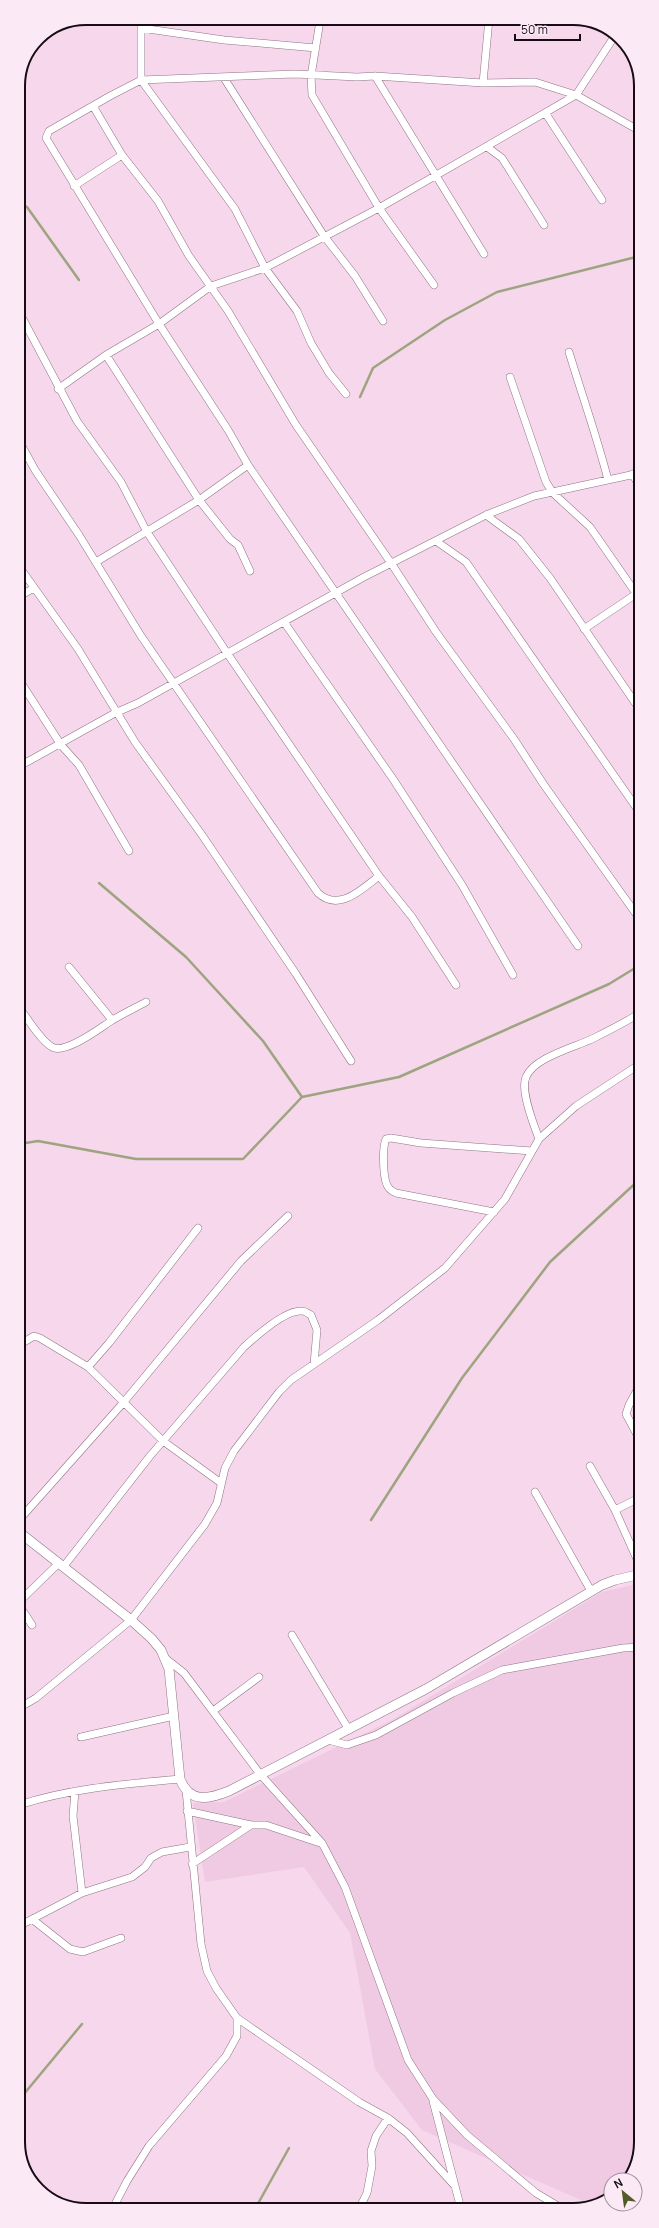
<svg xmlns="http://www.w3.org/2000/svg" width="659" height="2228" viewBox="0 0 659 2228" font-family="Manrope,sans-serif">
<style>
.built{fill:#f0cae3}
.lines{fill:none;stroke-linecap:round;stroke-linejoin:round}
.stream{stroke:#9da47f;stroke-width:2.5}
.minor-casing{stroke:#8f7485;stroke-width:8}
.tertiary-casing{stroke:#8f7485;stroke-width:10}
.minor{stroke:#fff;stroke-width:7}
.tertiary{stroke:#fff;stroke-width:9}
.rim{fill:none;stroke:#160c13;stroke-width:2}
</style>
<rect width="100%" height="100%" fill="#f6d7eb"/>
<!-- built -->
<path class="built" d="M641 1583V2142L628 2180H611V2193L592 2205 422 2130 375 2069 350 1933 304 1867 205 1882 193 1803 224 1802 392 1720 602 1592Z"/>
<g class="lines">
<!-- stream -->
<path class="stream" d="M18 202 27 207 79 280
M360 397 373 368 445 320 497 292 640 256
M99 883 186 957 263 1041 302 1097
M19 1144 38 1141 136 1159H243L302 1097 399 1077 609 984 640 965
M371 1520 462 1378 550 1262 640 1179
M19 2100 82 2024
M255 2209 289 2148"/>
<!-- minor casing -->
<g class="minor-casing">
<path id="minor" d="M320 21 311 76 312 95 379 208 434 285
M141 22V80L235 209 265 268 297 311 311 343 329 373 346 394
M141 28 224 40 316 48
M375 76 484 254
M224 78 324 236 355 276 383 321
M483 83 489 19
M93 106 122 155 158 201 189 256 228 311 296 425 391 563 436 632 514 739 544 785 639 918
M546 114 602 200
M487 147 502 158 544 225
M74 186 122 155
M18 310 77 421 121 482 147 532 227 653 379 876 412 917 456 985
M569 352C582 395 597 437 608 480
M106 355 199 500 230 539 238 545 250 571
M510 377 546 482 553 493 590 527 640 599
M58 389 106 355 159 324 211 286 265 268 379 208 576 95 616 34
M18 439 35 470 79 535 141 636 318 893C339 912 361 890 379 876
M632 474 640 486
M486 515 519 539 550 578 640 710
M436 541 466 562 640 813
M96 562 199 500 248 465
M18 565 78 649 135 742 202 835 296 974 351 1061
M18 597 34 588
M284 622 393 779 462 885 513 975
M584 629 636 594
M18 678 61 745 79 765 129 851
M18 767 115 713 138 703 364 577 486 515 534 496 640 473
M578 946 248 465 228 430 159 324 46 138 49 131 110 96 141 80 295 74 357 77 375 76 483 83 535 82 576 95 640 131
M69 967 112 1020
M19 1007C27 1018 41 1041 52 1047 65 1055 100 1028 111 1021 122 1014 135 1008 146 1002
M539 1139C534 1125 520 1091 526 1077 534 1057 576 1047 594 1038 610 1030 626 1022 640 1013
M494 1212 396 1193C392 1191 389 1190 387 1185 383 1176 382 1148 386 1139L391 1138 421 1143 532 1151
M19 1345 34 1336 40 1338 88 1367 163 1441 221 1483
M88 1367 109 1343 198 1228
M641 1383 629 1405 626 1414 641 1442
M590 1466 615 1510 641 1568
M535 1492 591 1591
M615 1510 641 1497
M19 1520 123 1403 241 1261 288 1216
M64 1566 150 1456 244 1347C256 1336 286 1309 302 1311 305 1311 309 1314 311 1315L317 1330 314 1364
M32 1625 19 1605 21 1600 59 1563
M292 1635 349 1730
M165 1658 184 1673 260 1774 322 1843 345 1887 408 2060 433 2099 467 2135 536 2193 563 2209
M19 1708 36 1698 131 1620 205 1524 217 1503 225 1468 234 1451 279 1392 291 1380 378 1320 445 1268 505 1199 539 1139 576 1106 640 1064
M213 1711 259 1677
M81 1737 174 1716
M328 1740 347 1745 376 1735 453 1693 502 1670 623 1648 641 1647
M75 1791 73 1816 82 1893
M19 1805C72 1788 126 1784 180 1779
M187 1811 251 1825H266L320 1843
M192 1864 251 1825
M32 1919 70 1949 83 1952 121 1938
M19 1926 82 1893 132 1877 145 1867 151 1858 162 1852 190 1847
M237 2018 359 2102 388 2118 407 2133 454 2185
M433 2101 461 2209
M359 2209 367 2193 372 2166 371 2151 376 2136 388 2118
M112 2210 127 2181 149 2146 226 2056 237 2036V2018L216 1988 207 1971 201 1944 186 1790"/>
</g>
<!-- tertiary casing -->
<g class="tertiary-casing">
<path id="tertiary" d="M19 1532 131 1620 152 1639 161 1650 169 1669 180 1779C190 1804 209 1799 229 1791L426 1689 602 1585 615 1580 641 1574"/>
</g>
<!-- minor -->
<use href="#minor" class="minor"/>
<!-- tertiary -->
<use href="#tertiary" class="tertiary"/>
</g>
<!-- crop -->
<path d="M0 0H659V2228H0ZM86 25H573A61 61 0 0 1 634 86V2142A61 61 0 0 1 573 2203H86A61 61 0 0 1 25 2142V86A61 61 0 0 1 86 25Z" fill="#fbe9f5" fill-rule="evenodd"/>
<path class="rim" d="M86 25H573A61 61 0 0 1 634 86V2142A61 61 0 0 1 573 2203H86A61 61 0 0 1 25 2142V86A61 61 0 0 1 86 25Z"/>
<!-- north arrow -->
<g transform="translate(623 2192) rotate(331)"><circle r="19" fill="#fbe9f5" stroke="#9f919b"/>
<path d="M0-3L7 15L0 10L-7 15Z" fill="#535a29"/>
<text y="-6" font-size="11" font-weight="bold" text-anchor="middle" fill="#160c13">N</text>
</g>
<!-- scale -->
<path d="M515 34v6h65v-6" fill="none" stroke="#160c13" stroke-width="2"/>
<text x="521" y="34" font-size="12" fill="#160c13" stroke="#fbe9f5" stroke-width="3" paint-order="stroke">50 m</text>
</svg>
